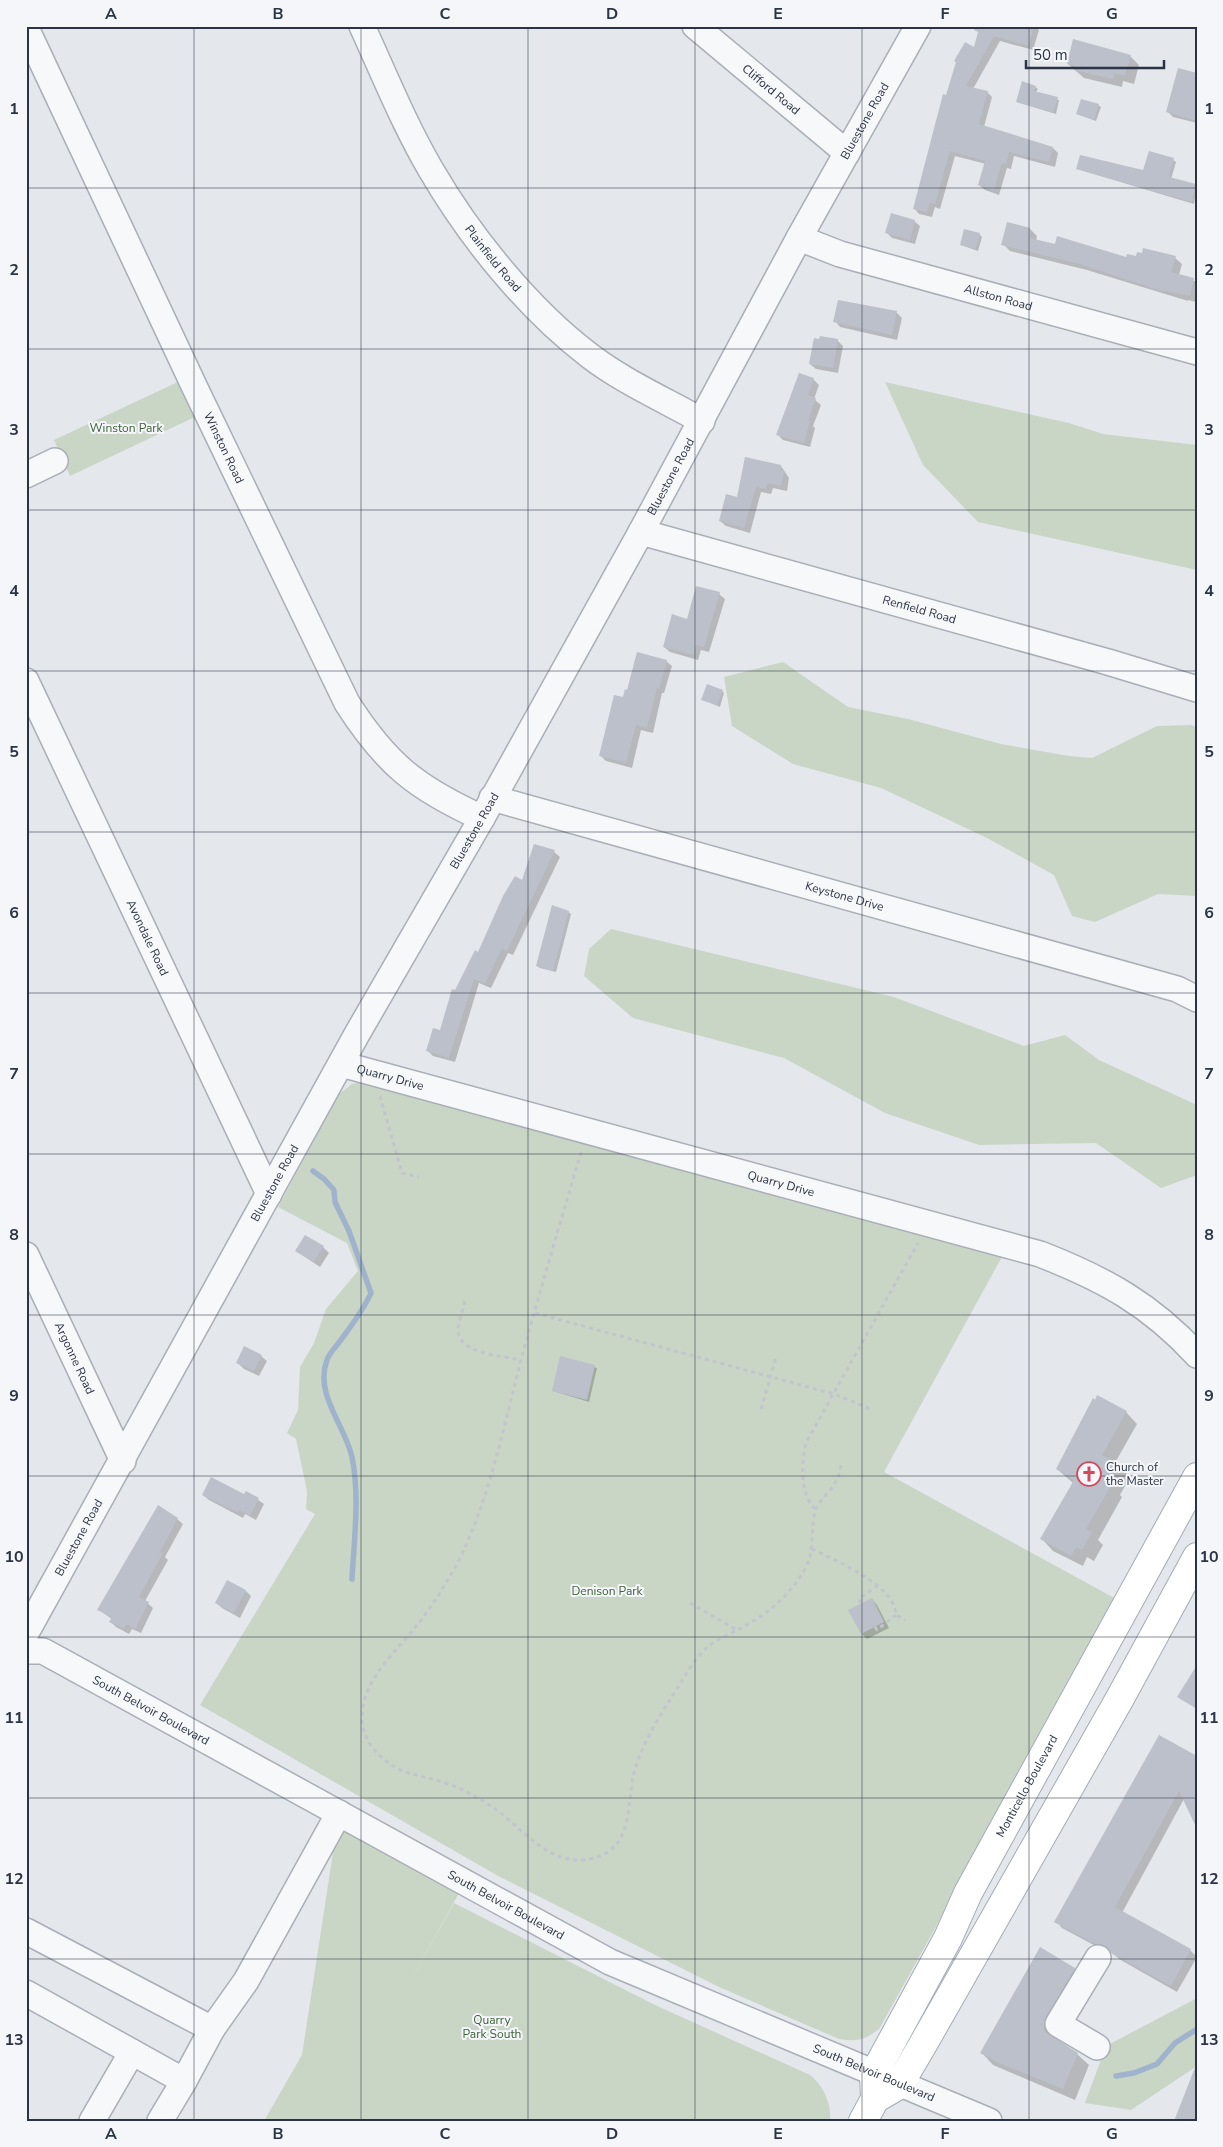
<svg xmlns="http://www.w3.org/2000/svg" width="1223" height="2147" viewBox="0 0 1223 2147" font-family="'Nunito Sans',sans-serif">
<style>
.green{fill:#c9d6c5}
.shadow{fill:#0003}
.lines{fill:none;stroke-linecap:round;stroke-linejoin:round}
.stream{stroke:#9fb4cc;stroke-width:5.5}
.building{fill:#bbc0ca}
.minor-casing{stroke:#a9aeb7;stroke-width:28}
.major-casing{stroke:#a3abb8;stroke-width:30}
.path{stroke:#c2c5cb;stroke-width:3;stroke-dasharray:4 4;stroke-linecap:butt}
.minor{stroke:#f7f8fa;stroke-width:25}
.major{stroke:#fff;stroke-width:28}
.grid{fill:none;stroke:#2b3445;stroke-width:1;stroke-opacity:0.55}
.labels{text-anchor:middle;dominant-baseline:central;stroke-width:4;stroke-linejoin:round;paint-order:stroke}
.street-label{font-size:12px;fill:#2b3445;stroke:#f4f6f9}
.park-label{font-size:12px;fill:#3f6138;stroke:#f4f6f9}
.poi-label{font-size:12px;fill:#2b3445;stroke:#f4f6f9;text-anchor:start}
.neatline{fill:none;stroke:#2b3445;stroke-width:2}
.grid-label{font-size:16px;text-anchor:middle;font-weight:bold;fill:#2b3445}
</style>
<rect width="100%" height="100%" fill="#e4e7ec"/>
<!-- green -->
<path class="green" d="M182 380 199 415 70 476 54 440Z
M885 382 1069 423 1103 434 1197 445V570L978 522 923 465Z
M783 662 848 707 908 719 1001 744 1069 756 1092 758 1157 726 1192 725 1197 728V896L1158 894 1095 922 1072 916 1054 875 987 838 881 788 793 764 732 726 724 677Z
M611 929 894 997 1024 1046 1065 1035 1099 1060 1197 1105V1175L1161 1188 1096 1143 979 1145 885 1113 784 1058 633 1018 584 976 589 949Z
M363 1082 1004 1253 884 1472 1118 1600 879 2029C865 2040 856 2042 839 2039L719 1987 500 1877 200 1705 315 1514 306 1509 307 1491 296 1439 287 1433 298 1410 300 1367 314 1343 326 1309 358 1271 347 1243 278 1207 339 1094 352 1084Z
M339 1813 465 1882 407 1988 454 1903 655 2005 810 2075C823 2085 832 2104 830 2121H264L302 2055Z
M1197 1998V2066L1131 2110 1085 2103 1106 2046Z"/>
<!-- shadow -->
<path class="shadow" d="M981 26H1035L1039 30 1033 50 1000 41 973 89 987 92 992 97 984 127 1053 148 1058 153 1055 167 1014 156 1011 169 1007 168 999 195 985 190 979 185 986 164 955 156 940 209 935 207 932 217 919 214 914 208 947 97 974 49Z
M1130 56 1139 65 1134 84 1123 81 1122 87 1084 78 1068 64Z
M1197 74V123L1173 117 1168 112Z
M1035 87 1038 89 1036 92 1059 100 1056 114 1017 102Z
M1098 105 1101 107 1096 121 1077 114Z
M1173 160 1176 162 1171 179 1197 187 1194 204 1077 169 1144 172Z
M914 221 920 226 915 244 892 238 887 233Z
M1030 229 1037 236 1036 241 1127 258H1175L1182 264 1179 275 1197 282 1196 302 1188 300V301L1087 270 1010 251 1003 244Z
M979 234 982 237 978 251 961 245Z
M896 312 902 318 897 340 840 327 835 321Z
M837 340 843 346 838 373 816 369 810 364Z
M799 375 813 379 819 385 814 399 821 405 813 426 815 428 810 447 783 440 778 435Z
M781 466 789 478 787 491 773 488 771 494 761 492 750 533 726 526 720 521 738 499Z
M719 594 725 599 709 652 701 650 698 660 670 652 664 647 688 620Z
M666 661 672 666 664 693H662L653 733 641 730 632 768 606 761 600 755 628 691Z
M722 691 724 693 720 707 703 700Z
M535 845 554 852 560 857 513 955 508 953 491 988 479 983 455 1062 433 1056 428 1051 441 1031 456 992 523 882Z
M568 912 571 914 556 972 540 968 537 966Z
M323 1247 329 1253 320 1267 296 1251Z
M261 1356 267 1361 259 1376 244 1369 238 1363Z
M561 1358 597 1368 589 1402 553 1391Z
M1095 1401 1126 1412 1137 1424 1115 1463 1130 1477 1120 1495 1122 1497 1098 1540 1103 1545 1094 1561 1087 1557 1083 1566 1053 1551 1042 1539 1073 1483 1057 1469Z
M246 1492 264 1504 256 1520 245 1514 243 1518 209 1500 203 1495H245Z
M177 1519 183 1524 165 1557 168 1560 145 1601 153 1608 141 1633 132 1629 129 1634 116 1627 111 1622 112 1619 99 1610Z
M246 1591 251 1596 240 1618 222 1608 216 1603Z
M872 1599 877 1605 889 1628 867 1639 862 1634Z
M1197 1757 1184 1799 1122 1913 1190 1950 1197 1957 1177 1992 1119 1959 1111 1951 1103 1950 1062 1928 1056 1921Z
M1074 1969 1086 1981 1057 2029 1055 2040 1077 2054 1089 2065 1075 2100 993 2065 982 2053Z"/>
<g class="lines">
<!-- stream -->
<path class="stream" d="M313 1171 324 1179 334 1190 335 1202 349 1231 371 1293C363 1311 351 1326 340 1341 336 1347 329 1353 327 1360 314 1394 345 1425 352 1457 360 1495 354 1541 352 1579
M1116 2076 1134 2073 1157 2064 1175 2043 1197 2029"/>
</g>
<!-- building -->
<path class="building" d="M975 26H1034L1028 46 994 36 966 86 988 91 979 124 1053 147 1049 162 1009 152 1006 164 1002 163 994 190 978 185 985 161 950 151 935 204 930 203 927 212 913 209 943 94 946 95 956 62 954 61 965 42 974 47 978 32 974 30Z
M1073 39 1131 55 1125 76 1115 73 1113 79 1074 70 1075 66 1067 64Z
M1178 68 1197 73V121L1166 112Z
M1022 81 1036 86 1034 91 1058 97 1053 113 1016 102Z
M1081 99 1099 104 1094 120 1076 114Z
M1149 151 1174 158 1169 177 1196 184 1192 202 1076 169 1080 155 1143 170Z
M891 213 915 220 910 240 885 233Z
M1007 222 1030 228V238L1055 244 1057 236 1126 257 1127 254 1136 256 1137 252 1142 253 1143 248 1176 256 1171 272 1194 278 1190 296 1155 289 1079 264 1001 245Z
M964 229 980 233 976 249 960 245Z
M838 300 897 311 892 335 833 322Z
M820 336 838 339 833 368 809 364 814 338 819 339Z
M799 373 814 378 808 395 816 398 808 421H810L804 443 776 435Z
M745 457 781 465 780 470 784 471 781 486 768 483 766 489 756 487 744 528 719 521 726 494 737 497Z
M696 586 720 592 704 647 696 645 693 655 663 647 672 614 687 619Z
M637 652 667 660 659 689 657 688 647 728 636 725 626 763 599 756 614 695 623 697 625 689 627 690Z
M707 684 723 690 717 705 701 700Z
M534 844 555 850 507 951 502 948 485 984 474 979 449 1058 426 1051 433 1028 440 1030 452 989 455 990 475 950 478 952 503 896 515 876 522 880Z
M552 905 569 911 553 971 536 966Z
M305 1235 324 1246 314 1262 295 1251Z
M244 1346 262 1355 254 1371 236 1363Z
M560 1356 595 1365 587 1400 552 1391Z
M1097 1395 1127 1411 1102 1455 1119 1464 1109 1483 1112 1484 1086 1529 1092 1532 1082 1550 1076 1547 1071 1556 1040 1539 1074 1480 1056 1469 1093 1398 1095 1400Z
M211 1477 244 1494 246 1491 259 1498 250 1516 239 1510 238 1513 202 1495Z
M158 1505 178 1518 160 1552 163 1553 139 1597 149 1602 135 1629 126 1624 124 1629 109 1622 112 1617 97 1610Z
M227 1580 246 1590 234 1613 215 1603Z
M872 1598 884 1622 861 1634 848 1610Z
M1197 1665V1709L1177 1697Z
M1159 1735 1197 1756V1829L1179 1791 1115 1907 1191 1949 1171 1986 1111 1953 1105 1946 1095 1944 1054 1922Z
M1040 1947 1075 1968 1044 2023V2031L1078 2053 1063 2089 999 2063 980 2053Z
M1196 2065 1197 2121H1174Z"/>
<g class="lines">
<!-- minor casing -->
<g class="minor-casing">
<g id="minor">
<path id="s1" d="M362 26C384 74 404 124 431 170 470 237 528 309 590 356 624 382 665 400 702 421"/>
<path id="s2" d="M695 26 847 153"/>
<path id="s3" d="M26 28 196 390 347 703C386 764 416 788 482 818"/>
<path id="s4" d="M799 238 840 254 1197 352"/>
<path d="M26 475 55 461"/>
<path id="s5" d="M641 532 1108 662 1197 689"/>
<path id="s6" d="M26 681 269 1194"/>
<path id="s7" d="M492 798 1177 989 1197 999"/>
<path id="s8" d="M341 1064 1040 1254C1104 1279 1150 1304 1197 1355"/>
<path id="s9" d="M26 1255 123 1461"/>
<path id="s10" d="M26 1633 357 1034 482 818 641 532 799 238 918 26"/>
<path id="s11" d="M26 1651H43L610 1962 989 2121"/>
<path d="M26 1931 212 2029 184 2081 26 1993"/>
<path d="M212 2029 246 1981 339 1813"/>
<path d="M1097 2047 1058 2024 1098 1958"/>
<path d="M92 2121 132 2052"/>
<path d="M160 2121 184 2081"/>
</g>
</g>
<!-- major casing -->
<g class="major-casing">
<g id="major">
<path id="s12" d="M875 2099 874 2074 948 1938 968 1893 1197 1477"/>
<path d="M863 2121 875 2099 899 2085 922 2046 1119 1700 1197 1557"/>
</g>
</g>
<!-- path -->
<path class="path" d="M380 1096 402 1173 419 1177
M581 1152C561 1221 540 1290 521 1360 504 1425 491 1492 462 1554 449 1580 432 1607 413 1630 391 1657 362 1681 362 1719 363 1747 389 1769 416 1775 427 1778 438 1780 449 1784 467 1791 483 1800 498 1811 527 1833 552 1869 594 1858 638 1846 624 1797 637 1763 646 1737 662 1712 677 1689 686 1674 696 1656 710 1645 719 1638 731 1634 741 1628 768 1614 791 1595 806 1567 815 1550 810 1531 815 1512 819 1496 837 1492 841 1465
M465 1301C463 1310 459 1320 458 1329 457 1354 503 1356 521 1360
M535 1313 834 1394 873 1410
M761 1409 776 1357
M815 1509C799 1493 801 1461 807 1441L918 1243
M812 1549C836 1561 895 1585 896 1615L905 1620
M690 1603 737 1630
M861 1603 859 1599 877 1586
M875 1627 877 1630 896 1615"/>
<!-- minor -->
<use href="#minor" class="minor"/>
<!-- major -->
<use href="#major" class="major"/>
</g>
<!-- grid -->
<path class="grid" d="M194 26V2121M361 26V2121M528 26V2121M695 26V2121M862 26V2121M1029 26V2121M26 188H1197M26 349H1197M26 510H1197M26 671H1197M26 832H1197M26 993H1197M26 1154H1197M26 1315H1197M26 1476H1197M26 1637H1197M26 1798H1197M26 1959H1197"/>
<!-- icons -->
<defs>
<g id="church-ring" transform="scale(1.25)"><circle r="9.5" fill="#f4f6f9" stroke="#d1495b" stroke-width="1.5"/><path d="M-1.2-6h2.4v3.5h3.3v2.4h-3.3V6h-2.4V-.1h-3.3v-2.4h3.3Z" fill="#d1495b"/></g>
</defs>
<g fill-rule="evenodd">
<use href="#church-ring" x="1089" y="1474"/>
</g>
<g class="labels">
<!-- street labels -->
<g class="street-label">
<text stroke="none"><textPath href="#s2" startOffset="99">Clifford Road</textPath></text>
<text stroke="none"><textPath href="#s10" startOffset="1729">Bluestone Road</textPath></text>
<text stroke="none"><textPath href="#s1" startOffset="268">Plainfield Road</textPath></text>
<text stroke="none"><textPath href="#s4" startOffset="208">Allston Road</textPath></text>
<text stroke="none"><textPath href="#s3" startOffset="464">Winston Road</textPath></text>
<text stroke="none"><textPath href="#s10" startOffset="1324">Bluestone Road</textPath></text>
<text stroke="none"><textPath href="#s5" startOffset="289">Renfield Road</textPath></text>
<text stroke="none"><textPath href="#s10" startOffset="919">Bluestone Road</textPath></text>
<text stroke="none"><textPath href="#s7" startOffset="366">Keystone Drive</textPath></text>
<text stroke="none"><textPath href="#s6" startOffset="284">Avondale Road</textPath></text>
<text stroke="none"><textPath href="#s8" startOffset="51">Quarry Drive</textPath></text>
<text stroke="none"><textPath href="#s8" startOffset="456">Quarry Drive</textPath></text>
<text stroke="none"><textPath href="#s10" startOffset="514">Bluestone Road</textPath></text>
<text stroke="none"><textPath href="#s9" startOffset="114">Argonne Road</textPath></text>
<text stroke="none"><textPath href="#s10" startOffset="109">Bluestone Road</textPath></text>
<text stroke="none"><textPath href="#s11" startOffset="140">South Belvoir Boulevard</textPath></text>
<text stroke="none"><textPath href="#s12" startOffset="351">Monticello Boulevard</textPath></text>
<text stroke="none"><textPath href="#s11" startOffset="545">South Belvoir Boulevard</textPath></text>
<text stroke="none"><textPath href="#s11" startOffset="950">South Belvoir Boulevard</textPath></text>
</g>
<!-- park labels -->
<g class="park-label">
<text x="126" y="428">Winston Park</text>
<text x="607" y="1591">Denison Park</text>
<text x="492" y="2020">Quarry<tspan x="492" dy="14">Park South</tspan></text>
</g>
<!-- poi labels -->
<g class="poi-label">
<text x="1106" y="1467">Church of<tspan x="1106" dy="14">the Master</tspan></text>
</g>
</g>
<!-- border -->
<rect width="1223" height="2147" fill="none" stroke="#f4f6f9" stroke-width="55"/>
<!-- scale -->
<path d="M1026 60v8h138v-8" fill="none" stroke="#2b3445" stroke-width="2.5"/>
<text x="1033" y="60" font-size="15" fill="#2b3445" stroke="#f4f6f9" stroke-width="4" paint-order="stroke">50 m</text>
<rect x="28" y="28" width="1168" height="2092" class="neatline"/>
<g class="grid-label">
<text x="111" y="19">A</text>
<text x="278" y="19">B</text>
<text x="445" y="19">C</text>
<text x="612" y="19">D</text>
<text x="778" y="19">E</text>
<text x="945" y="19">F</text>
<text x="1112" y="19">G</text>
<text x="14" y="114">1</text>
<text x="1209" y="114">1</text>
<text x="14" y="275">2</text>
<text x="1209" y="275">2</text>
<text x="14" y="435">3</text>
<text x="1209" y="435">3</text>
<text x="14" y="596">4</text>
<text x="1209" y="596">4</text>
<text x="14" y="757">5</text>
<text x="1209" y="757">5</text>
<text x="14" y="918">6</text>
<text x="1209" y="918">6</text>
<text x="14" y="1079">7</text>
<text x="1209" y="1079">7</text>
<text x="14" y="1240">8</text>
<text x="1209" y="1240">8</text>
<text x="14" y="1401">9</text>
<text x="1209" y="1401">9</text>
<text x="14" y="1562">10</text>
<text x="1209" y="1562">10</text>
<text x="14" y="1723">11</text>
<text x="1209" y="1723">11</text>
<text x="14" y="1884">12</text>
<text x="1209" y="1884">12</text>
<text x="14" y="2045">13</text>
<text x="1209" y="2045">13</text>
<text x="111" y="2139">A</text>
<text x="278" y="2139">B</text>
<text x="445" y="2139">C</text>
<text x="612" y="2139">D</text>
<text x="778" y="2139">E</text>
<text x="945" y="2139">F</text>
<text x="1112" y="2139">G</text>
</g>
</svg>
